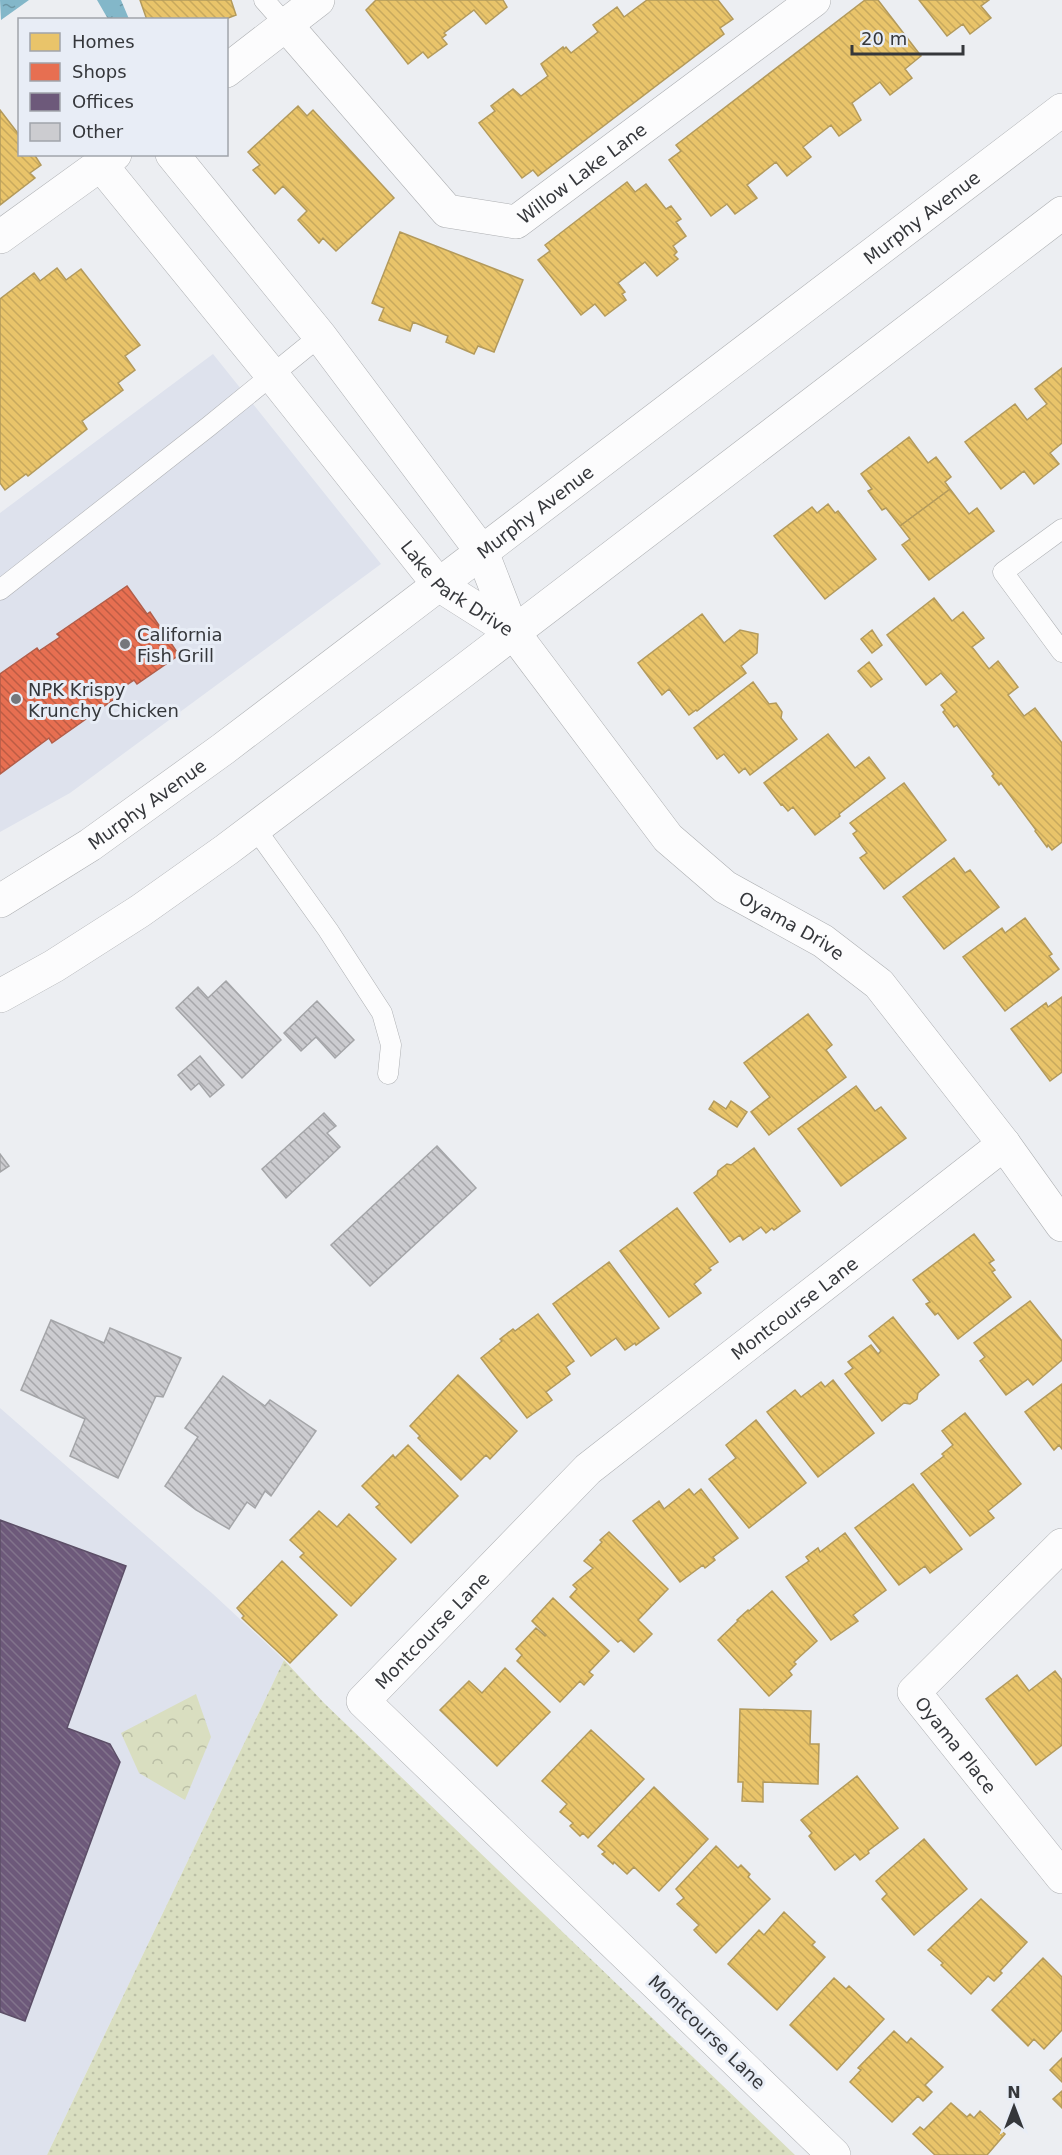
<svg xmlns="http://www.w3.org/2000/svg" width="1062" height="2155" viewBox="0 0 1062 2155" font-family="'DejaVu Sans',sans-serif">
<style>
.built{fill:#dee2ed}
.grass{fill:url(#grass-dots)}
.forest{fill:url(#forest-crowns)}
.water{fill:url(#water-ripples)}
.homes{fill:url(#homes-back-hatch);stroke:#b39a5c;stroke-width:1.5}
.shops{fill:url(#shops-back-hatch);stroke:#b25e4a;stroke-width:1.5}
.offices{fill:url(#offices-back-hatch);stroke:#5c4f67;stroke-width:1.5}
.building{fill:url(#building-back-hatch);stroke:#a4a5a8;stroke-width:1.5}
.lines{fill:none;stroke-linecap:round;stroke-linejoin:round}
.service-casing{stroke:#adafb2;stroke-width:21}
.minor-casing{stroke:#adafb2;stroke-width:34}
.tertiary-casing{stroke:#adafb2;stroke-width:34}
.primary-casing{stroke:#adafb2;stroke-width:34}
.service{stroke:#fcfcfd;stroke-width:20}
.minor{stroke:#fcfcfd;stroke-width:33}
.tertiary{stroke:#fcfcfd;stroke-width:33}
.primary{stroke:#fcfcfd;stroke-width:33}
.poi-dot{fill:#75777b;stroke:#e8edf6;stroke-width:2}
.labels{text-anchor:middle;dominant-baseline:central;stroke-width:6;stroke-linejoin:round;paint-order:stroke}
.street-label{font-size:18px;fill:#35373b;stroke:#e8edf6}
.poi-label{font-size:18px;fill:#35373b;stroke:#e8edf6;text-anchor:start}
</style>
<defs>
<pattern id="grass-dots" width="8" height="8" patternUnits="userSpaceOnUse" patternTransform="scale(1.5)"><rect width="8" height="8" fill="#d9dec0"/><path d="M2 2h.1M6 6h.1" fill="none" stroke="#bbbfa6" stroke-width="1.8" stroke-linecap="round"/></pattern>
<pattern id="forest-crowns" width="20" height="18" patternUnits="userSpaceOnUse" patternTransform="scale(1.5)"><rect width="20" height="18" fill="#d9dec0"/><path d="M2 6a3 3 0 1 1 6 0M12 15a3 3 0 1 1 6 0" fill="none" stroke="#bbbfa6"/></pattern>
<pattern id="water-ripples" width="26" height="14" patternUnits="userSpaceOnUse" patternTransform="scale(1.5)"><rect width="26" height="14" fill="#83b7c9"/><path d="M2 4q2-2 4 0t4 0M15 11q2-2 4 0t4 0" fill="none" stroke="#6c96a4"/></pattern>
<pattern id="homes-back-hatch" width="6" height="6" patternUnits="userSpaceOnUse" patternTransform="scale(1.5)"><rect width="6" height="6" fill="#e9c46a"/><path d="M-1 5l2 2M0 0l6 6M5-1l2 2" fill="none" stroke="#c8a95d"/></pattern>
<pattern id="shops-back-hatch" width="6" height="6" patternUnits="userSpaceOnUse" patternTransform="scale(1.5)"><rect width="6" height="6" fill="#e76f51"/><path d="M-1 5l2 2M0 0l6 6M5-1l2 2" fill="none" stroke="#bc5c44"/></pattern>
<pattern id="offices-back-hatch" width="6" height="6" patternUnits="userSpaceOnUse" patternTransform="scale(1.5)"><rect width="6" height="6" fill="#6d597a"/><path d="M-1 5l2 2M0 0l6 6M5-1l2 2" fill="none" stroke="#82748c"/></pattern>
<pattern id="building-back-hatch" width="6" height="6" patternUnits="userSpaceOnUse" patternTransform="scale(1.5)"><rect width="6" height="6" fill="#ccccd0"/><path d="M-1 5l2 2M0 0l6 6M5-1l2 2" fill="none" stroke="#a6a6aa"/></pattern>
</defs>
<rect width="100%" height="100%" fill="#eceef2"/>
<!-- built -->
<path class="built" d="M213 354 381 564 70 793 0 832V513Z
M0 1408 213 1594 284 1660 47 2155H0Z"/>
<!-- grass -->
<path class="grass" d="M284 1660 324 1703 795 2155H47Z"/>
<!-- forest -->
<path class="forest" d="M196 1694 211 1737 185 1800 139 1773 121 1733Z"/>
<!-- water -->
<path class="water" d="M0 0H29L1 20Z
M97 0H121L129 19H108Z"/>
<!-- homes -->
<path class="homes" d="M140 0H231L236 15 223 20H147Z
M376 0H503L507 7 486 24 474 10 444 33 446 35 442 38 447 44 428 58 423 52 408 64 366 10Z
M647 0H718L733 19 720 28 724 34 538 176 533 170 522 178 479 123 495 111 491 106 513 89 521 96 548 76 541 64 563 47 564 49 566 47 571 53 598 32 593 25 617 7 624 17Z
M865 0H878L921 56 905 69 912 78 890 95 880 82 852 103 861 120 839 136 831 125 803 147 811 157 787 176 776 162 747 185 757 198 735 214 727 204 711 216 669 160 681 151 676 145Z
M919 0H989L981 6 991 18 970 34 963 24 947 36Z
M298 106 307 116 313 110 394 198 336 251 323 238 319 243 298 220 307 211 283 186 275 194 253 170 260 165 248 152Z
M0 110 20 136V154H34L41 165 30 173 35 178 0 205Z
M627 182 635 192 646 184 666 209 671 206 681 219 676 222 686 236 673 246 677 252 674 255 678 259 657 276 645 262 618 283 625 292 622 294 626 300 605 316 595 304 581 315 538 260 550 251 545 245Z
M400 232 523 280 494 352 478 346 474 354 446 342 448 336 413 322 410 331 379 320 384 308 372 303Z
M57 268 66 280 81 269 140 345 125 356 135 370 118 383 123 390 82 421 87 429 28 476 26 474 5 490 0 483V299L34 273 40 281Z
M1062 368V443L1050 453 1059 464 1034 484 1024 471 1001 489 965 442 1015 404 1027 420 1047 404 1035 389Z
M909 437 928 463 936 457 951 477 945 482 950 489 900 526 886 508 882 510 868 491 872 489 861 474Z
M950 489 969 514 977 508 994 531 929 580 902 545 910 539 900 526Z
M828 504 835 513 838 511 876 559 825 599 774 536 812 507 817 513Z
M934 598 952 621 963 612 984 638 972 647 989 669 998 661 1018 687 1008 695 1024 716 1035 708 1062 743V842L1052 850 1048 845 1047 847 1035 831 1036 830 1001 783 999 785 992 776 994 774 957 725 954 727 943 712 945 710 941 705 957 692 941 673 926 685 887 635Z
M702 614 724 643 740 630 758 634 757 653 741 666 746 673 697 711 696 710 689 715 669 689 662 695 638 663Z
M872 630 882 645 872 653 861 639Z
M869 662 882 679 871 687 858 671Z
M753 682 769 704 776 703 782 712 781 718 797 739 750 775 745 768 739 773 724 754 717 759 694 728Z
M828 734 855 768 869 757 885 778 839 814 840 816 815 835 793 807 788 811 782 804 781 805 764 783Z
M904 783 946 840 884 889 860 858 867 853 853 834 857 831 850 823Z
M954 858 965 873 970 870 999 907 944 949 903 897Z
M1025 918 1052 954 1049 956 1059 969 1005 1011 963 957 1002 928 1005 933Z
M1062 997V1072L1050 1081 1011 1029 1046 1003 1048 1007Z
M808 1014 832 1045 826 1050 846 1077 769 1135 751 1112 770 1097 744 1063Z
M856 1086 875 1111 881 1107 906 1138 841 1186 798 1129Z
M714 1101 726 1109 731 1101 747 1112 737 1127 709 1109Z
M754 1148 800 1211 774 1230 772 1228 766 1233 761 1227 743 1240 740 1235 730 1242 694 1193 717 1175 718 1171 727 1164 731 1165Z
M677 1208 718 1262 709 1268 711 1270 694 1284 701 1293 669 1317 620 1251Z
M974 1234 994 1260 989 1263 995 1270 992 1272 1011 1297 958 1339 938 1313 935 1315 926 1304 930 1302 913 1280Z
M609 1262 659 1328 636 1345 635 1343 625 1350 616 1338 591 1356 553 1304Z
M1030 1301 1062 1341V1360L1033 1385 1028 1379 1006 1395 980 1361 985 1357 974 1343Z
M538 1314 574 1361 566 1367 570 1374 546 1392 552 1400 527 1418 481 1358 502 1341 500 1339 513 1329 515 1331Z
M893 1317 939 1375 918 1393 917 1399 910 1404 904 1403 882 1421 845 1374 853 1368 848 1362 871 1345 878 1354 881 1351 869 1336Z
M458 1375 517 1431 490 1459 486 1455 461 1480 418 1438 420 1436 410 1426Z
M833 1380 874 1433 818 1477 767 1412 795 1390 801 1397 821 1382 825 1387Z
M1062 1384V1449L1059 1445 1054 1450 1025 1412Z
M965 1413 1021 1484 988 1511 994 1518 970 1536 921 1474 944 1456 942 1454 953 1445 942 1431Z
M756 1420 806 1483 749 1528 709 1479 736 1458 726 1445Z
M408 1445 458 1496 411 1543 376 1507 380 1504 362 1486 393 1455 395 1458Z
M913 1484 962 1549 930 1573 925 1566 899 1585 855 1528Z
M689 1489 694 1495 701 1489 738 1538 713 1557 715 1560 705 1568 703 1565 680 1582 633 1521 659 1501 664 1509Z
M319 1511 337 1527 349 1514 396 1559 351 1606 300 1557 304 1553 290 1540Z
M609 1532 668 1589 638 1620 652 1634 634 1652 621 1640 618 1642 570 1597 577 1589 573 1585 593 1568 584 1561 602 1542 600 1540Z
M845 1533 886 1590 853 1615 858 1621 831 1640 786 1577 809 1561 806 1557 818 1548 820 1552Z
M282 1561 337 1615 290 1663 242 1618 244 1616 237 1608Z
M772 1591 817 1641 794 1662 796 1664 789 1671 792 1675 769 1696 718 1640 738 1621 737 1620 748 1610 749 1611Z
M553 1598 609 1651 589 1672 593 1675 584 1685 580 1681 560 1702 517 1661 522 1655 516 1649 536 1628 545 1636 546 1635 532 1621Z
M505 1668 550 1712 497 1766 440 1710 469 1681 482 1693Z
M1055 1671 1062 1680V1745L1036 1765 986 1699 1017 1675 1029 1691Z
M740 1709 811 1711 810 1744H819L818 1784 763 1782V1802L742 1801 743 1782H738Z
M591 1730 644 1779 588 1838 583 1833 580 1836 570 1826 573 1823 560 1812 567 1804 542 1781Z
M857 1776 898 1828 868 1851 869 1853 860 1860 855 1854 835 1870 809 1836 812 1833 801 1820Z
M654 1787 708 1839 659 1891 634 1867 627 1874 614 1862 613 1864 602 1854 605 1852 598 1846Z
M924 1839 967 1889 914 1935 882 1899 887 1894 876 1881Z
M716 1846 738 1868 741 1865 750 1874 748 1877 770 1899 716 1953 694 1930 699 1925 677 1904 684 1898 676 1889Z
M981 1899 1027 1942 1000 1971 1002 1973 994 1981 988 1976 971 1994 941 1965 943 1963 928 1950Z
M784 1912 815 1942 812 1945 825 1957 777 2010 728 1964 759 1930 764 1935Z
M1043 1958 1062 1977V2030L1044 2049 1034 2039 1028 2046 992 2010Z
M834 1978 846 1989 849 1986 884 2019 837 2070 790 2025Z
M894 2031 907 2043 911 2038 943 2067 925 2085 932 2092 923 2101 918 2096 892 2122 850 2082 861 2070 858 2068Z
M1062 2058V2082L1050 2070Z
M1062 2091V2108L1053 2099Z
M951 2103 967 2117 970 2114 974 2118 980 2111 1005 2134 987 2155H935L913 2134 920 2127 924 2130Z"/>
<!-- shops -->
<path class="shops" d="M127 586 147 614 150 612 179 655 137 684 134 680 114 693 117 697 52 743 49 738 0 774V674L37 648 39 651 60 637 57 634Z"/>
<!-- offices -->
<path class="offices" d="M0 1520 126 1566 67 1728 110 1744 120 1762 25 2021 0 2012Z"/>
<!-- building -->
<path class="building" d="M226 981 281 1040 242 1078 176 1008 198 987 208 998Z
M317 1001 354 1040 335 1058 316 1037 301 1051 284 1033Z
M200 1056 224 1085 210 1097 199 1083 191 1090 178 1075Z
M324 1113 336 1126 327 1133 340 1147 286 1198 262 1169Z
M437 1146 476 1188 370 1286 331 1245Z
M0 1154 9 1166 0 1172Z
M51 1320 104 1343 110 1328 181 1358 163 1397 156 1396 118 1478 70 1456 85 1419 21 1390Z
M223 1376 265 1406 270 1400 316 1431 271 1496 265 1491 255 1508 247 1502 229 1529 196 1510 165 1486 198 1437 185 1428Z"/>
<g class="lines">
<!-- service casing -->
<g class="service-casing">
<path id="service" d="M264 0 286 25
M1062 529 1003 572 1062 652
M0 590 208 427 320 336
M255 828 328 930 382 1013 391 1045 388 1074"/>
</g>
<!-- minor casing -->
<g class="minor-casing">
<g id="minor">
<path id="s1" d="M286 25 447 211 516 222 814 0"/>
<path d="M226 71 318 0"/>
<path d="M172 154 320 336 482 552 513 632"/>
<path id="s2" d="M101 165 272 375 439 585 513 632"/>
<path d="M0 237 115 154"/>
<path id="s3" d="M1062 1545 914 1692 1062 1877"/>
<path id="s4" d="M834 2155 363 1701 588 1469 1004 1144"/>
</g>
</g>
<!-- tertiary casing -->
<g class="tertiary-casing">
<g id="tertiary">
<path id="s5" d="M513 632 668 838 725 887 823 941 879 984 1004 1144 1062 1225"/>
</g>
</g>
<!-- primary casing -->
<g class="primary-casing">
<g id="primary">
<path id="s6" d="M0 901 90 845 223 749 1062 110"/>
<path d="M0 996 54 966 140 911 226 850 462 672 1062 213"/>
</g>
</g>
<!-- service -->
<use href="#service" class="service"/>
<!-- minor -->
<use href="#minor" class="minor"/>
<!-- tertiary -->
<use href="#tertiary" class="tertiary"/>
<!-- primary -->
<use href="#primary" class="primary"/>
</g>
<!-- markers -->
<g class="poi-dot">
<circle cx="125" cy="644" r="6"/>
<circle cx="16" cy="699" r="6"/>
</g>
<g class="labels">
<!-- street labels -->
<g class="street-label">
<text stroke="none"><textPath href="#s1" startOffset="398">Willow Lake Lane</textPath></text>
<text stroke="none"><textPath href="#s6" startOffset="1148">Murphy Avenue</textPath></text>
<text stroke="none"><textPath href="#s6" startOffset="662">Murphy Avenue</textPath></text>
<text stroke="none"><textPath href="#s2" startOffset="555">Lake Park Drive</textPath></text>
<text stroke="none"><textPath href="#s6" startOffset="176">Murphy Avenue</textPath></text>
<text stroke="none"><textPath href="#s5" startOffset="410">Oyama Drive</textPath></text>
<text stroke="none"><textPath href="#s4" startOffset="1239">Montcourse Lane</textPath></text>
<text stroke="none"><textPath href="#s4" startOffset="753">Montcourse Lane</textPath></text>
<text stroke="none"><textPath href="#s3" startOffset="276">Oyama Place</textPath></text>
<text transform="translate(707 2032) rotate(44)">Montcourse Lane</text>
</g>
<!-- poi labels -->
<g class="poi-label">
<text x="137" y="634">California<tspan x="137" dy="21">Fish Grill</tspan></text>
<text x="28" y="689">NPK Krispy<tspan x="28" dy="21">Krunchy Chicken</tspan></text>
</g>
</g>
<!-- legend -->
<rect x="18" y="18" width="210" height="138" fill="#e8edf6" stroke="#a0a4ab" stroke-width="1.5"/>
<rect x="30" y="33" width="30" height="18" fill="#e9c46a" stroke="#a0a4ab" stroke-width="1.5"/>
<text x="72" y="48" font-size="18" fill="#35373b">Homes</text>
<rect x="30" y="63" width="30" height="18" fill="#e76f51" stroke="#a0a4ab" stroke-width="1.5"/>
<text x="72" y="78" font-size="18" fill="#35373b">Shops</text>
<rect x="30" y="93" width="30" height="18" fill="#6d597a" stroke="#a0a4ab" stroke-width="1.5"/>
<text x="72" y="108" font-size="18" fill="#35373b">Offices</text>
<rect x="30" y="123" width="30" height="18" fill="#ccccd0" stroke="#a0a4ab" stroke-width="1.5"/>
<text x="72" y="138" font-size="18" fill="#35373b">Other</text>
<!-- north arrow -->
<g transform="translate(1014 2107)" stroke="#e8edf6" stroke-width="4.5" paint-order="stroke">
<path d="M0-4.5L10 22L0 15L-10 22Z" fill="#35373b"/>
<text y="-9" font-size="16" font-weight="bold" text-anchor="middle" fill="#35373b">N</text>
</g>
<!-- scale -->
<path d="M852 45v9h111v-9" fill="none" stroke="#35373b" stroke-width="3"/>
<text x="861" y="45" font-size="18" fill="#35373b" stroke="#e8edf6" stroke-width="4.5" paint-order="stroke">20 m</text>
</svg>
